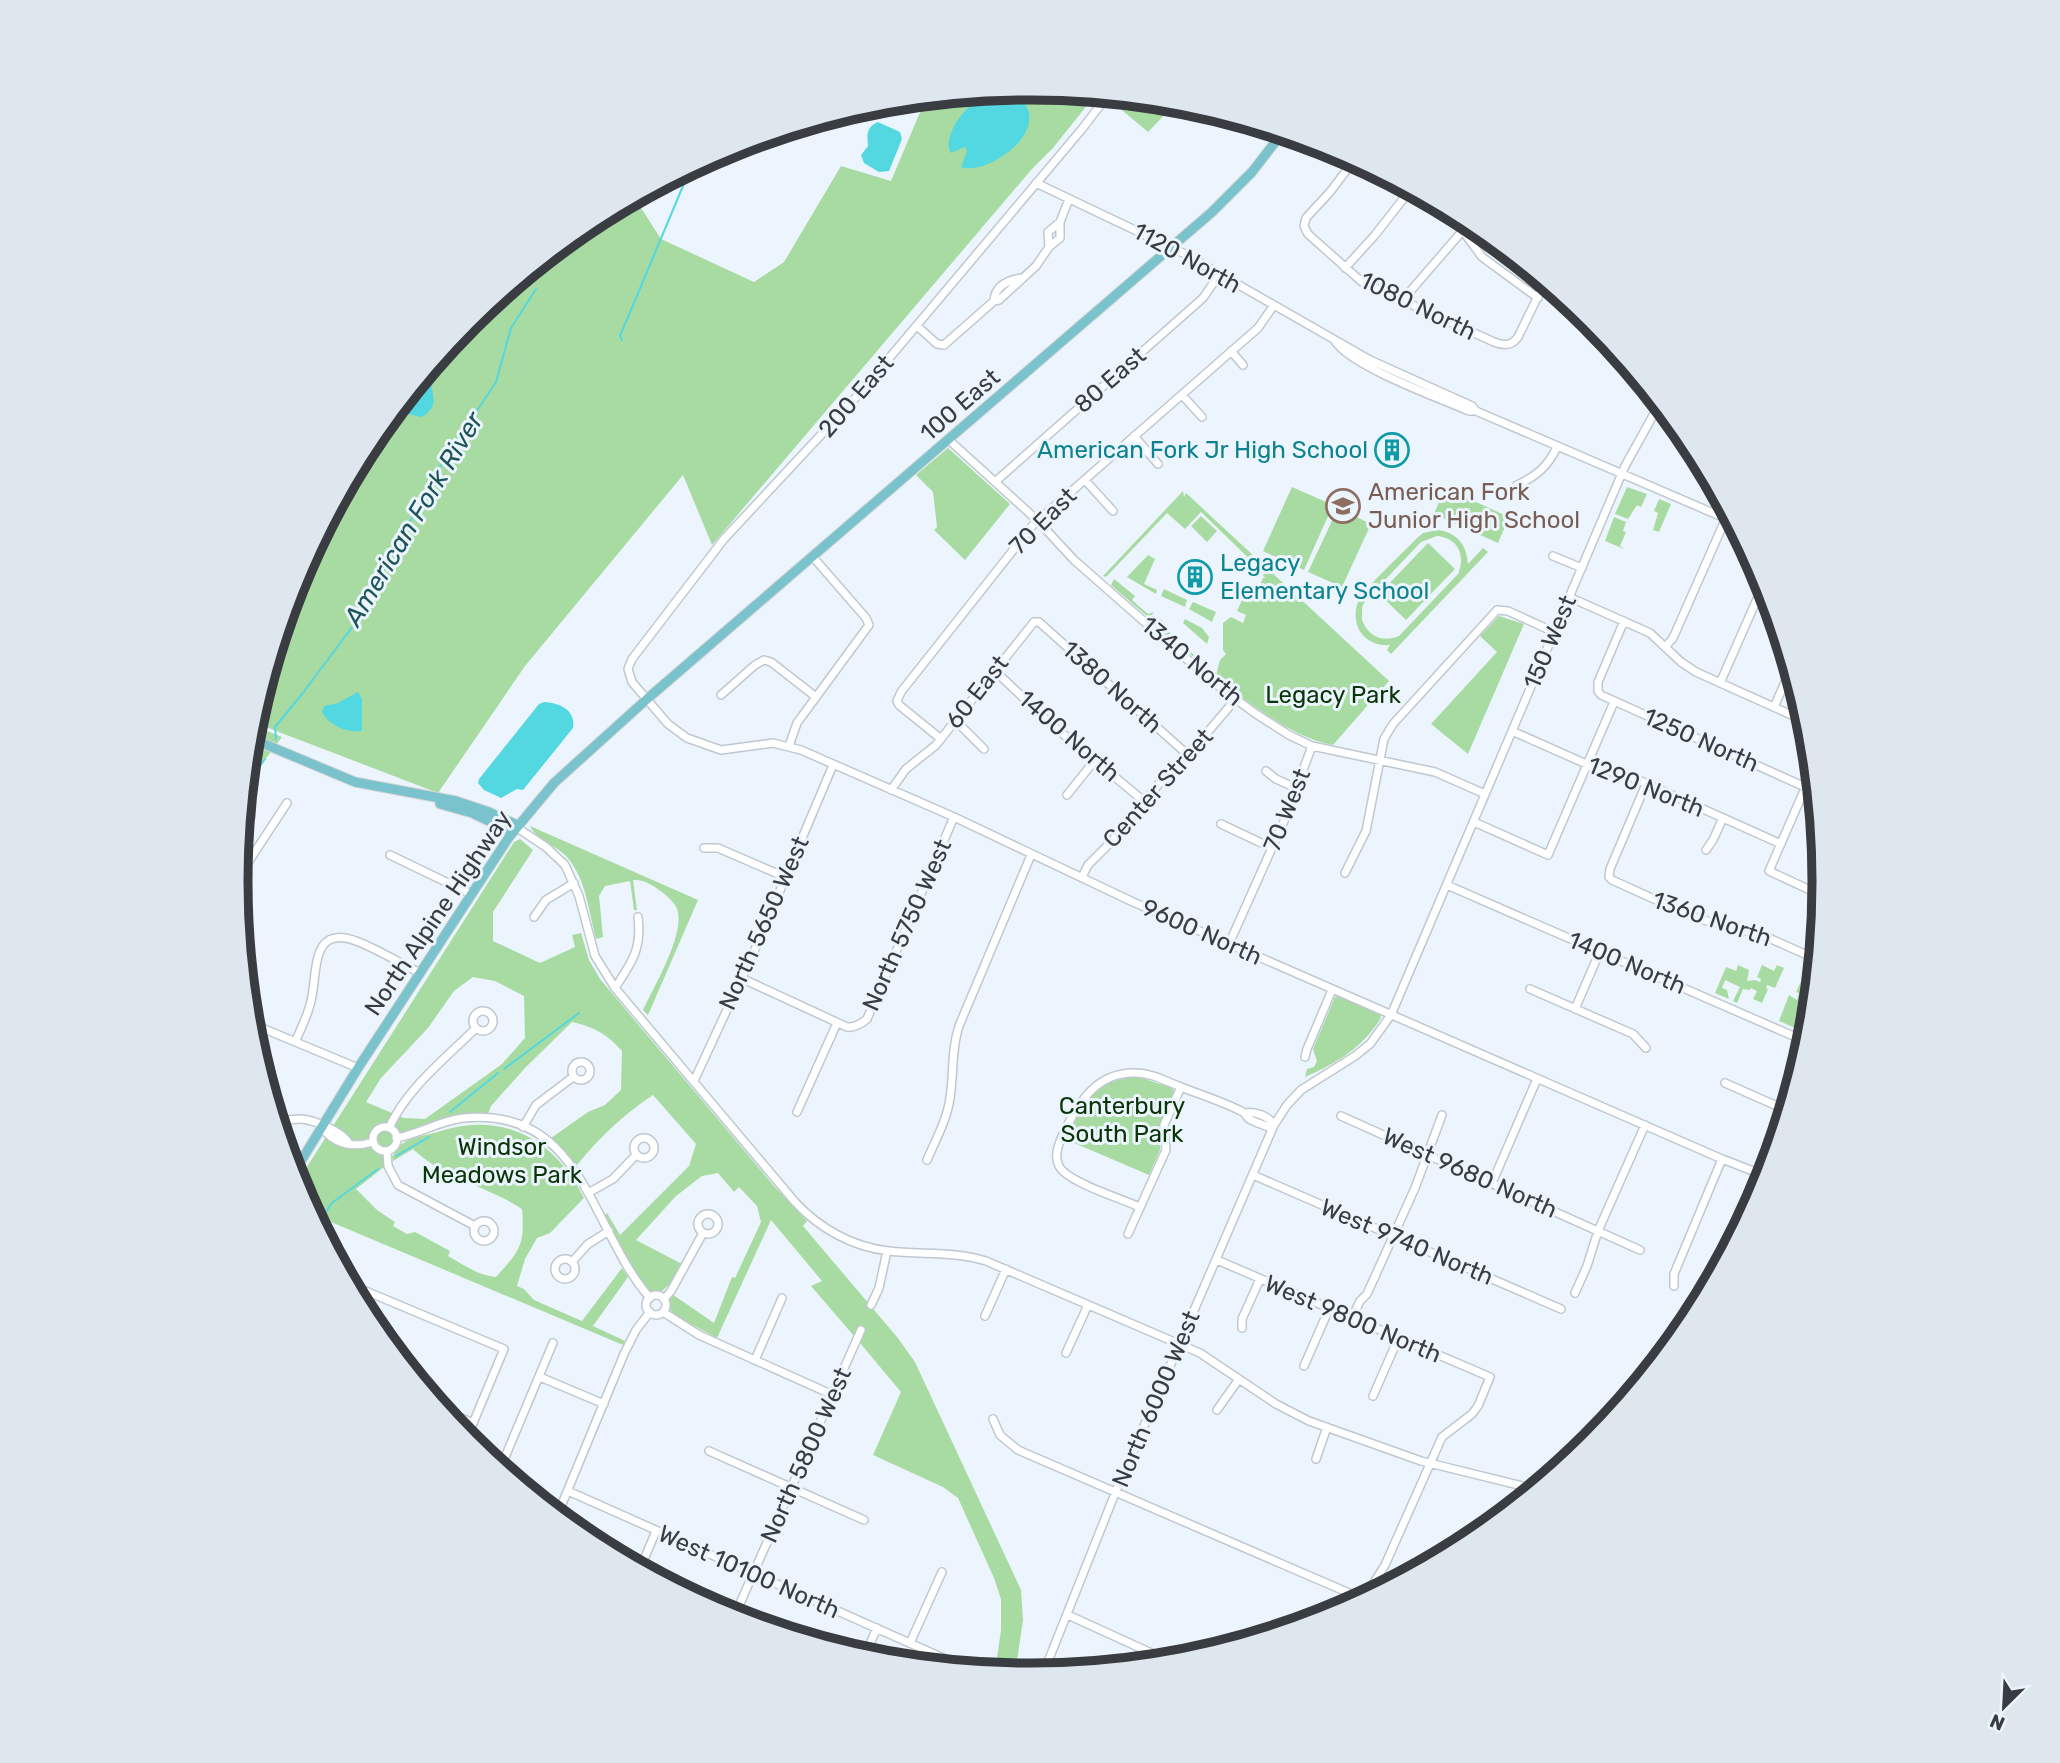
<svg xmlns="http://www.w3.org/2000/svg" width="2060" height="1763" viewBox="0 0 2060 1763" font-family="Rubik,sans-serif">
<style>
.green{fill:#a8dba2;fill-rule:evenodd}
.water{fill:#53d7e0}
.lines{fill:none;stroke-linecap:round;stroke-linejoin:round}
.stream{stroke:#53d7e0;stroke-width:2}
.minor-casing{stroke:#bfc8d0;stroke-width:10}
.major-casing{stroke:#d3d4d5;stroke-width:11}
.minor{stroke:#fff;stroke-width:7}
.major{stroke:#7ac2cc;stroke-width:9}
.labels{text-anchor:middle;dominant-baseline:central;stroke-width:6;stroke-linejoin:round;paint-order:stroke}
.street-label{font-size:24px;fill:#393c40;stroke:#ecf5fd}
.culture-label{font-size:24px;fill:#0d838f;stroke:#ecf5fd;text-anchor:end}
.education-label{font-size:24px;fill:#785e54;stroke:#ecf5fd;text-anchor:start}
.park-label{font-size:24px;fill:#093507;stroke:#ecf5fd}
.water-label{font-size:26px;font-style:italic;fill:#1d5559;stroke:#ecf5fd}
.rim{fill:none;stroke:#393c40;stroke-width:9}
</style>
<rect width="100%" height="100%" fill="#ecf5fd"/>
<!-- green -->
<path class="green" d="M1030 88 1096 94 1053 148 1031 170 712 545 683 475 525 666 438 793 253 722 297 577 370 440 469 320 589 221 634 197 661 239 754 282 784 262 841 166 891 181 926 98Z
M1114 96 1177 102 1148 132 1111 101Z
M948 448 1010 504 965 560 934 530 937 527 933 492 916 475Z
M1292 487 1333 505 1304 570 1263 551Z
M1627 487 1647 494 1641 507 1637 505 1628 519 1615 514Z
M1445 488 1509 517 1498 543 1434 514Z
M1183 491 1184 497 1186 493 1389 681 1333 745C1294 737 1266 714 1234 692L1236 691 1233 689 1231 690 1204 667 1220 679 1216 675 1220 660 1226 654 1223 650V623L1231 617 1243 623 1246 615 1237 611 1243 598 1252 602 1263 578H1266L1263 576 1264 573 1201 512 1185 529 1167 513 1106 577 1103 576Z
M1659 499 1671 504 1659 532 1653 530 1658 513 1654 511Z
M1338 508 1371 524 1342 587 1308 572Z
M1201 516 1217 531 1207 542 1191 526Z
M1614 517 1626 522 1623 531 1626 532 1620 546 1624 549 1605 541Z
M1437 530C1457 532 1467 545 1468 564L1483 548 1488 552 1391 654 1387 650 1390 645C1379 646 1368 642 1361 633 1355 624 1354 612 1358 602 1365 587 1404 552 1417 538L1423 533ZM1437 536C1458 538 1466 555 1458 574L1399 636C1382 643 1368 636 1362 620V607L1365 601 1421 542Z
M1428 543 1455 569 1406 620 1379 594Z
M1148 555 1155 559 1144 584 1157 590 1156 594 1127 577Z
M1114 579 1135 596 1132 600 1148 614 1154 612 1149 618 1111 585Z
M1164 589 1187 600 1185 607 1161 596Z
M1193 602 1216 612 1212 622 1189 609Z
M1499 616 1524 624 1468 754 1431 724 1497 652 1480 636Z
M1161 619 1163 621 1160 624 1195 656 1200 653 1197 660 1157 626V622Z
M1185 619 1202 628 1209 637 1207 644 1183 623Z
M252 725 282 737 246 785 251 726Z
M530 826 698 900 648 1015 643 1010C654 987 683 937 678 913 677 904 669 898 662 892 654 886 644 879 633 880L637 910H634L630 881 605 886 599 896 603 937 596 939C589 912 586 879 567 857 557 846 535 839 530 826Z
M520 839 533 850 493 912V941L540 963 575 947 572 935 581 933 589 960 600 979 774 1186 807 1221 803 1226 897 1337 915 1362 1021 1590 1023 1620 1015 1674 995 1672 1001 1630V1599L994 1578 958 1498 943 1487 873 1455 901 1392 860 1343 864 1333 857 1328 854 1336 811 1286 822 1281 771 1220 717 1338 672 1314 668 1302 672 1294 714 1323 732 1277 735 1278 761 1222 757 1206 739 1187 734 1192 718 1173 702 1176 676 1196 636 1240 682 1264 671 1283 661 1292H650L635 1273 605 1215 607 1213 620 1235 689 1166 696 1144 653 1095C623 1115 600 1137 577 1165L551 1138 588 1112 605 1105 621 1090 622 1051C607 1034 594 1027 572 1022L526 1067 491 1106 488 1114 449 1116 403 1133 383 1160 384 1167 356 1189 377 1210 395 1222 393 1226 407 1234 415 1232 450 1251 448 1256C464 1265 477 1275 496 1277 520 1250 525 1246 522 1209 487 1186 444 1179 413 1149L393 1161 392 1157C395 1153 398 1147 402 1144 410 1137 427 1135 438 1132 502 1110 555 1139 584 1198L550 1233 537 1238 525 1259 517 1286 524 1289 534 1300 582 1321 622 1268 628 1277 593 1326 625 1341 623 1345 312 1214 296 1184 514 842ZM473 977 495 981 524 996 525 1038 502 1064 425 1119 404 1118 366 1102 381 1078 428 1028 454 991Z
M1738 965 1749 970 1747 981 1755 980 1760 982 1761 979 1757 977 1762 965 1774 971 1777 965 1784 968 1775 988 1767 985 1766 988 1768 989 1762 1003 1753 999 1757 991 1751 988 1750 990 1743 989 1737 1003 1733 1001 1740 987 1725 980 1722 988 1727 990 1729 999 1715 993 1726 967 1736 971Z
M1803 977 1814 982 1811 1012 1806 1020H1803L1800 1030 1779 1021 1789 995 1797 1000 1799 993 1796 992Z
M1339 996 1380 1014 1381 1018C1362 1048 1337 1063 1305 1077L1307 1069 1314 1067 1317 1061 1313 1049 1335 997Z
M1139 1077 1172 1088 1174 1092 1160 1124V1150L1149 1175 1067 1140C1083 1101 1093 1079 1139 1077Z"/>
<!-- water -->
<path class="water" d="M995 99 1025 104C1045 134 991 172 964 168L961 167 967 151 965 147 951 153C943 140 958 117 968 108 975 102 986 99 995 99Z
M878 122 900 132 902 139 889 171 879 172 864 163 861 155 868 146C867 135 866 127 878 122Z
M432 365C432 369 430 376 431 382 433 398 439 406 422 417L394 411Z
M358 692 362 699V731C347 733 329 726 322 712L324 706 338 703Z
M544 702C560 703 576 710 573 728L523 790 517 789 501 798 484 790 478 783 479 779 539 704Z"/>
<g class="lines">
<!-- stream -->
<path class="stream" d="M622 340 620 336 691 167
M276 739 275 727 302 694 353 626 439 468 496 382 511 328 536 289
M245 786 265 759
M504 1069 579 1013
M450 1112 498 1073
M396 1156 429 1137
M323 1216 332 1203 378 1169"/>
<!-- minor casing -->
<g class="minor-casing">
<path id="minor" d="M1108 95 1082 129 859 394 724 539 632 659 628 669 632 682 668 724 687 738 721 750 773 743 801 750 954 817 1133 902 1722 1159 1766 1176
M1355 159 1330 192 1306 218 1304 226 1308 234 1362 282 1494 342C1504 346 1512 346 1518 337L1545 282
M1036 183 1183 253 1370 360 1472 406 1476 411 1734 522
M1458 214 1465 234 1482 257 1538 298
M1049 247 1048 232 1060 222
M1345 268 1375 235 1411 189
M994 301C995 286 1008 280 1022 278
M1403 303 1407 295 1471 221
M917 326 937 344 944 345 994 301 999 300 1036 266 1049 247 1060 238V222L1069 199
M1335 341C1350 366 1439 398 1469 411H1476
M1231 351 1243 365
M1182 395 1202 417
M1134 436 1158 464
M949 440 1038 521 1074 560 1213 682 1256 714 1289 735 1312 746 1435 772 1485 794
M1085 480 1113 511
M995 482 1203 298 1219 275
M1517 485C1537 476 1548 466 1557 447
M1553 556 1582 568
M1569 597 1650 633 1681 662 1696 672 1807 722
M1624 621 1598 682V691L1601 695 1805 787
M1666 646 1673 638 1726 518
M994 670 1051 724 1145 802
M1720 683 1765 581
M721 695 755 665 764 660 771 662 816 697
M1774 707 1791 669
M955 720 984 749
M1512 731 1593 767 1634 778 1781 844
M941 739 899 705 897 701 901 692 1033 525 1258 328 1274 305
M789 746 797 723 869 625 866 618 813 557
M1813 770 1769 871 1823 896
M1266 771 1276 779 1296 788
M1646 784 1610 869 1609 877 1612 880 1696 918 1762 935 1816 959
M891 790 906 769 936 745 1034 622H1039L1188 755
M1067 795 1095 760
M1474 822 1548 855 1614 702
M1221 824 1272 848
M516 827 546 847 565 865 579 896 595 956 615 988 795 1202C819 1228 852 1247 889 1251 921 1255 954 1251 986 1261L1200 1353 1276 1404 1309 1421 1421 1461 1535 1489
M704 848H718L785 877
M1706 850 1713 840 1723 818
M390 855 471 894
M1345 873 1366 831 1384 739 1393 724 1497 610 1508 611 1554 632
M1082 877 1088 865 1111 842 1167 774 1195 747 1235 700
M236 881 287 803
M1447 885 1807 1042
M534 917 546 900 574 883
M1229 944 1284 821 1312 746
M741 978 847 1027C855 1028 861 1024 867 1019L954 817
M615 988C632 962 642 949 638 917
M1530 989 1633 1034 1646 1048
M1575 1009 1600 951
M473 1021a10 10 0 1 1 20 0a10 10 0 1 1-20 0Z
M250 1023 358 1068
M295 1042C301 1029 308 1015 311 1001 318 973 310 924 356 941 378 949 399 963 420 973
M1305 1057 1307 1049 1332 990
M572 1071a9 9 0 1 1 18 0a9 9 0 1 1-18 0Z
M694 1081 756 947 833 765
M1725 1083 1786 1110
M797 1112 837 1023
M1245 1113C1255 1111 1269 1116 1274 1125
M1341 1116 1640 1250
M277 1120C285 1121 292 1119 300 1119 312 1119 344 1132 349 1144
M322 1127C333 1145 354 1148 373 1142
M523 1127 536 1105 573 1077
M373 1139a12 12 0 1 1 24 0a12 12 0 1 1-24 0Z
M389 1128C407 1088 445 1059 476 1028
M634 1148a10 10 0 1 1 20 0a10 10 0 1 1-20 0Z
M396 1138C419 1134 439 1121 463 1118 584 1106 590 1230 650 1298
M387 1151 388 1166 398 1185 475 1226
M927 1160C936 1139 947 1120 950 1098 954 1073 951 1050 959 1026L1031 855
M1253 1175 1561 1309
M1492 1183 1537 1079
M588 1193 613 1179 636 1155
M1140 1207C1122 1199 1067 1182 1059 1166 1053 1154 1060 1141 1065 1130 1079 1101 1098 1072 1135 1073 1152 1073 1165 1081 1181 1087 1201 1095 1221 1101 1241 1111 1244 1112 1246 1115 1248 1118 1253 1122 1262 1124 1268 1127L1274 1125
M698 1224a10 10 0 1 1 20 0a10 10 0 1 1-20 0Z
M474 1231a10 10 0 1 1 20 0a10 10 0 1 1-20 0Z
M1128 1234 1166 1150 1164 1125 1181 1087
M555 1269a10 10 0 1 1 20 0a10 10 0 1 1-20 0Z
M1217 1260 1490 1377 1478 1406 1472 1414 1442 1437 1385 1565 1363 1600
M572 1262 588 1244 609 1231
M349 1284 504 1349 466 1440
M1674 1286V1274L1722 1159
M1575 1293 1587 1266 1598 1231 1645 1125
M646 1305a10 10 0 1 1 20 0a10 10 0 1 1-20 0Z
M664 1299 671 1291 703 1233
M871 1305 879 1288 887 1251
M663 1312 699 1335 833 1395
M985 1316 1006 1269
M1352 1318 1360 1301 1367 1294 1415 1188 1442 1115
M1242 1328V1319L1260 1279
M1066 1353 1088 1305
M755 1360 782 1298
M1304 1366 1329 1309
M540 1377 604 1404
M1373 1396 1398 1339
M441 1409 473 1423
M1217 1410 1239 1379
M993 1419 1000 1435 1018 1450 1363 1599
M709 1451 864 1520
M1316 1459 1327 1427
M500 1469 553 1343
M568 1491 968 1669
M557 1516 624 1354 636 1330 650 1312
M640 1569 656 1531
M1068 1615 1171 1662
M734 1617 861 1330
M910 1643 942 1572
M864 1657 877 1628
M1043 1674 1116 1491 1274 1125 1287 1105 1301 1090 1355 1056 1370 1044 1391 1015 1625 466 1660 403"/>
</g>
<!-- major casing -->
<g class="major-casing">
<path id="major" d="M250 738 355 782 456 801 489 812 517 825
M440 804 472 813 512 832
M293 1174 358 1068 509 837 554 783 647 699 1212 212 1252 172 1283 132"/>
</g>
<!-- minor -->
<use href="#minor" class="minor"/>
<!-- major -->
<use href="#major" class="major"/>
</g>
<!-- icons -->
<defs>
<g id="building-ring" transform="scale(1.75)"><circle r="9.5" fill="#ecf5fd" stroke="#0f9aa8" stroke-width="1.5"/><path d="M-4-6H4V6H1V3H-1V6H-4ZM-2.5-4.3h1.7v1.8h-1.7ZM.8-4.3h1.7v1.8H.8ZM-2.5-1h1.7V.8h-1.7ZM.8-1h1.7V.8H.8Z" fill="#0f9aa8"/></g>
<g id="school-ring" transform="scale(1.75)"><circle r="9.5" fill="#ecf5fd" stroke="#8d6e63" stroke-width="1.5"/><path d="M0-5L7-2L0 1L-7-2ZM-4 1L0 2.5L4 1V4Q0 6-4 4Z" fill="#8d6e63"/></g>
</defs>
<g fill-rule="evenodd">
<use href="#building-ring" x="1392" y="450"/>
<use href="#school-ring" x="1343" y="506"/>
<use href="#building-ring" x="1195" y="577"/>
</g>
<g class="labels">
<!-- street labels -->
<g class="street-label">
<text transform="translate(1187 258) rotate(29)">1120 North</text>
<text transform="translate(1418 306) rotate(26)">1080 North</text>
<text transform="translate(1110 380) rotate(-41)">80 East</text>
<text transform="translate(856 396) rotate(-49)">200 East</text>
<text transform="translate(960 405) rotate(-41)">100 East</text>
<text transform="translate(1043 521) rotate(-45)">70 East</text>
<text transform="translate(1550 642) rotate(-67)">150 West</text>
<text transform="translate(1192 661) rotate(40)">1340 North</text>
<text transform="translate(1112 687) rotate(42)">1380 North</text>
<text transform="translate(977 692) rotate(-52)">60 East</text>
<text transform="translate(1069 736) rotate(41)">1400 North</text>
<text transform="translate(1701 740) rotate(24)">1250 North</text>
<text transform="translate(1646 787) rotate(22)">1290 North</text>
<text transform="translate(1158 788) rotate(-48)">Center Street</text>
<text transform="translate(1287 810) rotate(-68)">70 West</text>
<text transform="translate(438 913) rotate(-56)">North Alpine Highway</text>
<text transform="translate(1712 919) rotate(19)">1360 North</text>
<text transform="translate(764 923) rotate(-66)">North 5650 West</text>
<text transform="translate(907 925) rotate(-66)">North 5750 West</text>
<text transform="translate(1202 932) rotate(24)">9600 North</text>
<text transform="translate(1627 963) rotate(23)">1400 North</text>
<text transform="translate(1470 1173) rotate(24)">West 9680 North</text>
<text transform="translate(1407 1242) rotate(23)">West 9740 North</text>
<text transform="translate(1353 1319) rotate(23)">West 9800 North</text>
<text transform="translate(1156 1399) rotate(-67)">North 6000 West</text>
<text transform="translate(806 1455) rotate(-66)">North 5800 West</text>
<text transform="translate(749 1572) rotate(24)">West 10100 North</text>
</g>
<!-- culture labels -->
<g class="culture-label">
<text x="1368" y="450">American Fork Jr High School</text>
<text x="1220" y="563" text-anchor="start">Legacy<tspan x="1220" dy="28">Elementary School</tspan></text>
</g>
<!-- education labels -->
<g class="education-label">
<text x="1368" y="492">American Fork<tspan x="1368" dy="28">Junior High School</tspan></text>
</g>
<!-- park labels -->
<g class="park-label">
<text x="1333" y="695">Legacy Park</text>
<text x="1122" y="1106">Canterbury<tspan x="1122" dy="28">South Park</tspan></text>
<text x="502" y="1147">Windsor<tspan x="502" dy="28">Meadows Park</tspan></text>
</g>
<!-- water labels -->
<g class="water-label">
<text transform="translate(414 519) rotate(-59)">American Fork River</text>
</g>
</g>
<!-- crop -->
<path d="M0 0H2060V1763H0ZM1029 100H1031A781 781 0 0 1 1812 881V882A781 781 0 0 1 1031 1663H1029A781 781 0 0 1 248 882V881A781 781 0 0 1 1029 100Z" fill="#dee6ee" fill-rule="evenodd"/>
<path class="rim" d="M1029 100H1031A781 781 0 0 1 1812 881V882A781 781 0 0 1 1031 1663H1029A781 781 0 0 1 248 882V881A781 781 0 0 1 1029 100Z"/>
<!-- north arrow -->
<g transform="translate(2004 1707) rotate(204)" stroke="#ecf5fd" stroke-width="5" paint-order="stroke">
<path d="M0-5L12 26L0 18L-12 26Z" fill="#393c40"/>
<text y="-10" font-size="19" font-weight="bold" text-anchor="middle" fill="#393c40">N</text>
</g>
</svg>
